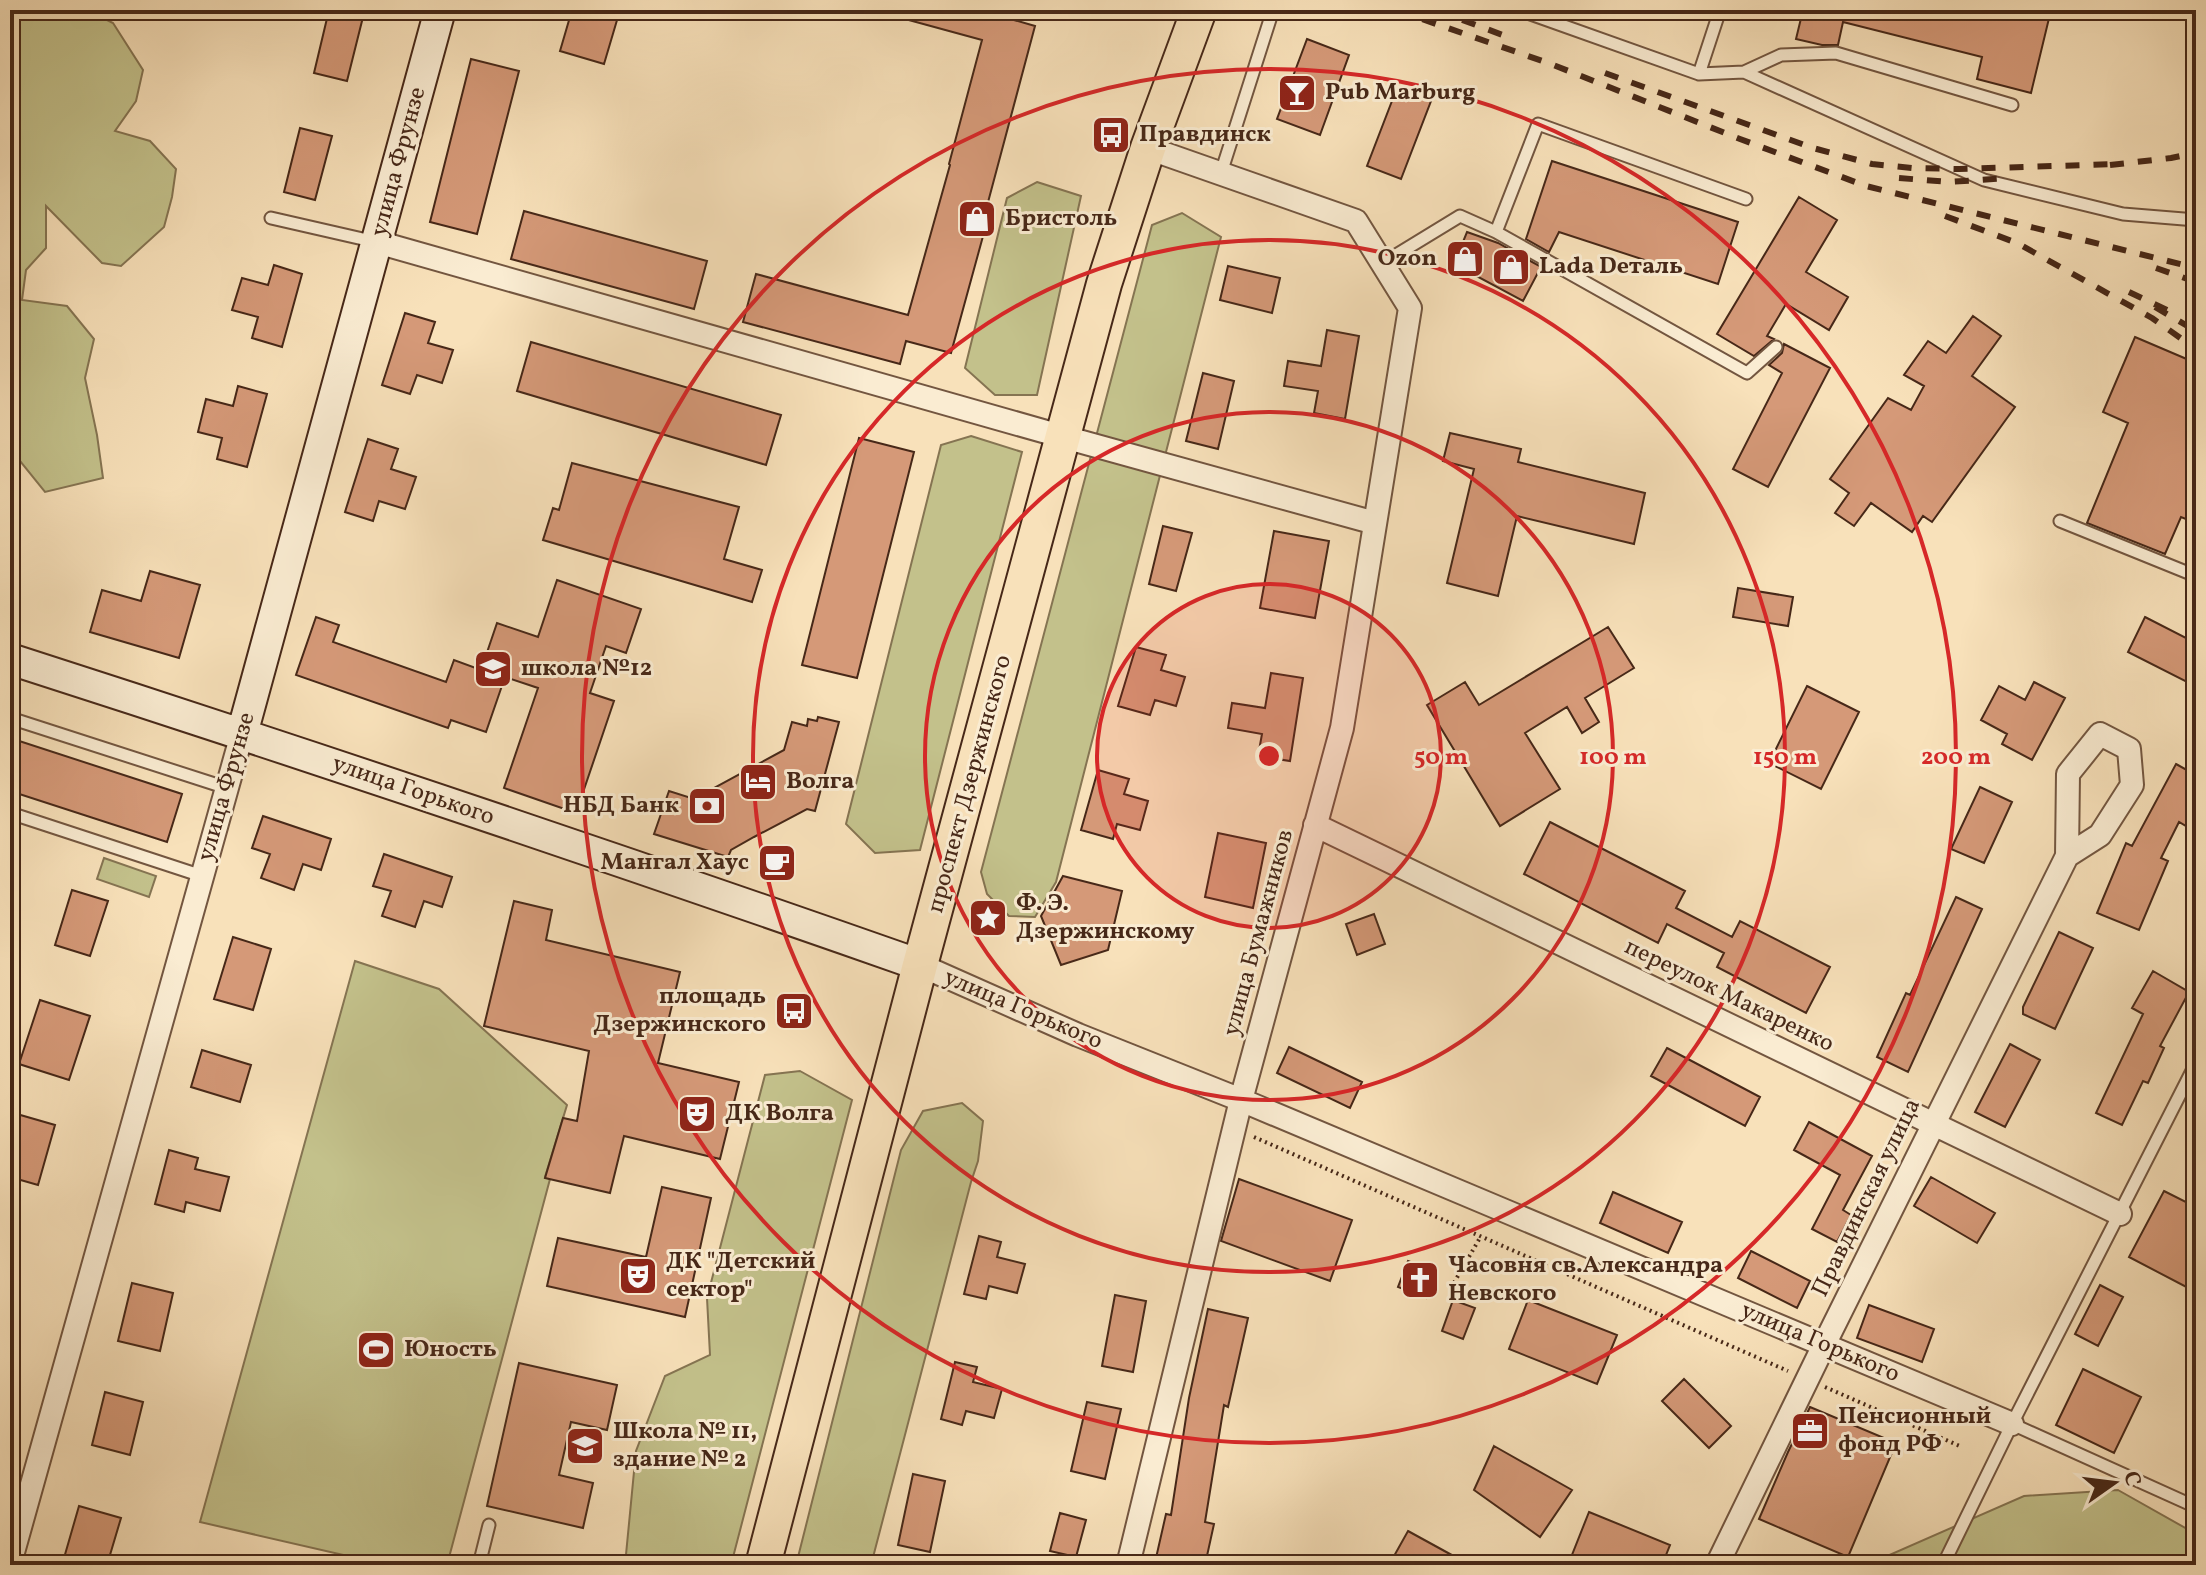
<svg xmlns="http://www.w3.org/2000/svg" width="2206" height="1575" viewBox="0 0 2206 1575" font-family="Vollkorn,serif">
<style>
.green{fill:#c3c18b;stroke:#857452;stroke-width:2}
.building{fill:#d59978;stroke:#472818;stroke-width:2}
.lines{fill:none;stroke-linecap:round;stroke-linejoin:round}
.lane-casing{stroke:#735640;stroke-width:15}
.street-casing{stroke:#735640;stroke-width:26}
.secondary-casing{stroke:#472818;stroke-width:34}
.primary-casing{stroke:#472818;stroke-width:38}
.path{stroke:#472818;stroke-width:4;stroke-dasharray:2 4;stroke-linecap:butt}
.lane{stroke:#faecd2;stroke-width:11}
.street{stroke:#faecd2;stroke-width:22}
.secondary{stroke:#faecd2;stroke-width:30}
.primary{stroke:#f8e1ba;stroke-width:34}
.rail{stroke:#472818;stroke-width:6;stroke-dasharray:14 14;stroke-linecap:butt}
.ring{fill:none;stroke:#d62828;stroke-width:4}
.labels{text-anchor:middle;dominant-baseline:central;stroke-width:6;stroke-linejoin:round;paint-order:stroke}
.poi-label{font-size:24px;font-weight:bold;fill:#472818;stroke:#faecd2;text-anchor:start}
.street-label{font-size:24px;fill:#472818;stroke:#faecd2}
.centre{fill:#d62828;stroke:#faecd2;stroke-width:4}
.ring-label{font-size:24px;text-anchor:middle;font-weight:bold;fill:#d62828;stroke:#faecd2;stroke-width:6;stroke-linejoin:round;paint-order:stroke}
</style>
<rect width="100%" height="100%" fill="#f8e1ba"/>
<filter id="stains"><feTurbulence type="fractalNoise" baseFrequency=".0025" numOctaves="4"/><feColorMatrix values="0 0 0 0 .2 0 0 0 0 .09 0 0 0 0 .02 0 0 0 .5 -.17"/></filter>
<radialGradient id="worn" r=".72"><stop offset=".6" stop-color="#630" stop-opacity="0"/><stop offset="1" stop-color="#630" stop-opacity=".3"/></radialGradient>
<!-- green -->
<path class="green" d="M10 10H87L113 23 143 70 136 101 115 131 150 141 176 169 172 197 164 227 121 266 102 263 46 206V248L26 270 22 300 67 306 94 339 85 378 97 435 103 478 45 492 12 451H10Z
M1037 182 1081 196 1037 395H995L965 368 1007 198Z
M1182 213 1221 237 1056 882 1035 917 1009 916 987 894 981 872 1152 225Z
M971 436 1022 452 920 850 875 853 846 824 941 445Z
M104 858 156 876 149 897 97 879Z
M355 961 439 989 567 1105 545 1177 550 1179 447 1565H387L200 1522Z
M800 1071 852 1100 731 1565H625L636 1451 665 1376 710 1355 707 1298 765 1075Z
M962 1103 983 1121 978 1161 971 1182 871 1565H796L901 1150 923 1111Z
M2118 1490 2196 1534V1565H1876L1878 1560 2024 1496Z"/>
<!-- building -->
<path class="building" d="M329 10 363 17 347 81 314 73Z
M572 10H620L604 64 560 51Z
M895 10H994L993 14 1035 26 987 206 991 207 951 353 906 341 900 364 743 322 756 274 908 315 950 165 949 164 982 40 894 16Z
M1803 10H2051L2031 93 1977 79 1982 57 1843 22 1838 45H1822L1796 39Z
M1307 39 1349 55 1320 135 1277 119Z
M471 59 519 71 477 234 430 222Z
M1397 88 1431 101 1401 179 1367 166Z
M300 128 332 136 315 200 284 192Z
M1552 161 1738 222 1718 284 1559 232 1549 252 1526 239Z
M1799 197 1837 220 1806 272 1848 297 1829 330 1786 304 1767 336 1774 339 1754 356 1717 334Z
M524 211 707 261 694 309 511 259Z
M1467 232 1498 243 1541 267 1523 301 1454 264Z
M274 265 302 274 282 347 252 338 258 317 232 310 242 278 268 285Z
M1228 266 1280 278 1272 313 1220 300Z
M405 313 435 322 428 343 453 350 442 383 417 375 410 394 382 385Z
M1973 316 2001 336 1972 376 2015 407 1932 522 1923 516 1912 532 1871 503 1854 526 1835 513 1849 493 1830 479 1888 398 1911 410 1924 386 1904 375 1928 341 1946 353Z
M1327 330 1359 336 1345 419 1314 413 1318 391 1284 386 1288 361 1321 366Z
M2135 337 2196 363V523L2181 517 2165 554 2087 523 2128 423 2103 412Z
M531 342 781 415 766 465 517 391Z
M1784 344 1830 368 1768 487 1733 469 1782 373 1769 365 1782 353Z
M1203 373 1234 381 1218 449 1186 441Z
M238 386 267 394 247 467 217 459 222 438 198 432 206 399 233 406Z
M1450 433 1521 449 1518 462 1645 493 1634 544 1517 516 1498 596 1447 583 1474 469 1443 461Z
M859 438 914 452 857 678 802 665Z
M368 439 398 449 391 469 416 477 405 509 379 501 373 521 345 512Z
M572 463 739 507 724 559 762 570 752 602 543 540 553 508 559 510Z
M1163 526 1192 533 1176 591 1149 584Z
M1274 531 1329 541 1315 618 1260 608Z
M150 571 200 585 179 658 90 632 102 590 141 601Z
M557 580 641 609 626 653 606 646 590 693 614 701 576 813 504 788 538 688 505 677 486 732 451 720 448 728 296 675 316 617 339 625 333 642 446 682 454 660 481 670 497 623 538 637Z
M1738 588 1793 597 1788 626 1733 617Z
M2145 617 2196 643V669L2189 683 2128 652Z
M1608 627 1634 668 1585 698 1599 722 1582 733 1567 707 1525 733 1560 789 1500 826 1427 705 1465 682 1479 705Z
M1136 647 1166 655 1161 670 1185 677 1176 706 1155 700 1150 715 1118 706Z
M1271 673 1303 678 1290 761 1258 756 1262 734 1228 728 1232 703 1265 708Z
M2034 682 2065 698 2032 760 2002 744 2007 734 1981 720 1999 686 2025 700Z
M1807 686 1859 712 1821 789 1769 763Z
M818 717 839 722 815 811 807 809 754 837 731 850 728 857 654 834 669 791 694 799 784 750 792 722 807 726 808 719 817 721Z
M10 738 182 794 167 842 10 791Z
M2176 764 2196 775V832L2179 822 2161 858 2168 861 2139 930 2097 913 2126 843 2132 846Z
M1098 770 1129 779 1124 794 1148 801 1140 830 1117 824 1113 839 1081 830Z
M1980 787 2012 802 1984 863 1951 849Z
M263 816 331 839 321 870 303 864 294 890 261 878 270 854 252 848Z
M1550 822 1685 891 1676 908 1732 937 1740 921 1830 967 1806 1013 1717 967 1724 953 1667 924 1658 943 1524 874Z
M1218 833 1266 843 1253 908 1205 897Z
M384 854 452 877 442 907 424 901 415 927 382 916 391 891 373 886Z
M1063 876 1122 891 1108 950 1061 965 1041 916Z
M72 890 108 901 90 956 55 945Z
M1956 897 1982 909 1908 1072 1877 1057 1906 993 1910 995Z
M514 901 552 910 546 940 680 972 658 1063 739 1082 720 1159 624 1136 610 1193 545 1178 563 1118 577 1121 589 1051 484 1026Z
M1374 914 1385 944 1357 955 1346 924Z
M2059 932 2093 948 2055 1029 2023 1014V1007Z
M233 937 271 949 253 1010 214 999Z
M2153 971 2189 992 2160 1046 2164 1048 2148 1083 2143 1081 2122 1125 2096 1113 2143 1014 2132 1008Z
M40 1000 90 1016 69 1080 19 1064Z
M2010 1044 2040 1060 2005 1127 1975 1112Z
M1289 1047 1362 1082 1350 1108 1277 1073Z
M1667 1048 1760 1097 1745 1126 1651 1076Z
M202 1050 251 1065 240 1102 191 1087Z
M10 1112 55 1125 38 1185 10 1177Z
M1809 1122 1872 1156 1843 1210 1851 1215 1837 1242 1812 1229 1840 1175 1794 1150Z
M169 1150 198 1158 195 1169 229 1177 220 1211 186 1202 184 1212 155 1204Z
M1931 1177 1995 1213 1977 1243 1914 1206Z
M1239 1179 1352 1220 1330 1281 1221 1241Z
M662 1187 711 1198 685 1317 547 1286 558 1238 646 1257Z
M2164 1191 2196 1207V1292L2129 1257Z
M1613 1192 1682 1222 1668 1253 1600 1223Z
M979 1236 1001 1242 997 1257 1025 1264 1017 1293 989 1286 986 1299 964 1294Z
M1751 1251 1810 1281 1797 1308 1738 1278Z
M1408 1261 1436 1272 1426 1298 1398 1287Z
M132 1283 173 1293 160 1351 118 1341Z
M2100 1285 2123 1297 2098 1346 2075 1334Z
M1115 1295 1146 1301 1133 1372 1102 1366Z
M1453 1300 1475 1308 1463 1339 1442 1331Z
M1528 1300 1617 1335 1597 1384 1509 1349Z
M1869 1305 1934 1329 1922 1362 1857 1338Z
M1208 1309 1248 1318 1228 1407 1224 1405 1205 1522 1214 1524 1205 1565H1186L1156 1558 1166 1514 1171 1515 1189 1398Z
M955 1362 977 1367 973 1382 1002 1389 994 1418 966 1411 962 1425 941 1419Z
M519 1363 617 1385 607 1430 571 1422 559 1475 593 1483 583 1528 487 1506Z
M2083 1369 2141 1397 2114 1453 2056 1425Z
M1684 1379 1731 1426 1709 1448 1662 1401Z
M105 1392 143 1402 130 1455 92 1445Z
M1087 1402 1121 1409 1105 1479 1071 1471Z
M1810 1407 1896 1443 1848 1557 1759 1519 1788 1452Z
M1494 1446 1572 1490 1540 1537 1474 1490Z
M913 1474 945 1481 930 1552 898 1545Z
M79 1506 121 1518 107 1565H89L64 1558Z
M1589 1512 1670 1545 1662 1565H1568Z
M1060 1513 1086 1520 1076 1557 1050 1551Z
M1408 1531 1470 1565H1389Z"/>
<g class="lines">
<!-- lane casing -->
<g class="lane-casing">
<path id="lane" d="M1519 10 1699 74 1744 72 1781 55 1836 53 2012 105
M1744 72 1984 180 2123 214 2196 220
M1699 74 1720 10
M1221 173 1273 10
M271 218 376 242
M1496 232 1538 124 1746 199
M1383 263 1460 216 1496 232 1747 373 1776 347
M2060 521 2196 576
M10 718 227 788
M10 813 202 876
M2012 1424 2196 1507
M479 1565 489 1525
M1943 1565 2012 1424 2196 1063"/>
</g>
<!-- street casing -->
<g class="street-casing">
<path id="street" d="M377 242 1064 437 1375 523
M1315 825 2120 1214
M920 965 1078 1035 1241 1100 2012 1424
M10 1563 242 734
M1128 1565 1241 1100 1342 728 1410 308 1356 221 1148 148
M1717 1565 1824 1345 2067 856 2068 774 2100 734 2129 749 2132 785 2100 835 2067 856"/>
</g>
<!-- secondary casing -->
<g class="secondary-casing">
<path id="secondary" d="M10 659C315 757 618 859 920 965
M242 734 440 10"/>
</g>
<!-- primary casing -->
<g class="primary-casing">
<path id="primary" d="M763 1565 920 965 1104 284 1148 148 1199 10"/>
</g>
<!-- path -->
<path class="path" d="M1254 1137 1788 1371
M1451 1288 1481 1236
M1825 1387 1962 1447"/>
<!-- lane -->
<use href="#lane" class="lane"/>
<!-- street -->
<use href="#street" class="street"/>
<!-- secondary -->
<use href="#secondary" class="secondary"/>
<!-- primary -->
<use href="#primary" class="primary"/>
<!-- rail -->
<path class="rail" d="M1396 10 1551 64 1740 139 1866 186 2196 268
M1436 10 1508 37
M1605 73 1813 148 1872 164 1912 168 1959 169 2118 164
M2110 165 2171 158 2196 153
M1899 178 1949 182 2007 178
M1945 216 2017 243 2152 318 2196 349
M2156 268 2196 282
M2129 292 2167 310
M2155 307 2196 331"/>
</g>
<!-- distance rings -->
<circle cx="1269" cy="756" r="172" fill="#d62828" fill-opacity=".12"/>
<g class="ring">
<circle cx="1269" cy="756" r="172"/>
<circle cx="1269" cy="756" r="344"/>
<circle cx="1269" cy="756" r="516"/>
<circle cx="1269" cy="756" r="687"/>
</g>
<!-- icons -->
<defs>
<g id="bar-square" transform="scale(2)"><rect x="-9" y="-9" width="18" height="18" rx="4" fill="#8f2418" stroke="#faecd2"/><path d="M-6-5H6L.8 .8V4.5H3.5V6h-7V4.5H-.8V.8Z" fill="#fff"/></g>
<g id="bus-square" transform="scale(2)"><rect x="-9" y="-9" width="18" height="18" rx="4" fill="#8f2418" stroke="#faecd2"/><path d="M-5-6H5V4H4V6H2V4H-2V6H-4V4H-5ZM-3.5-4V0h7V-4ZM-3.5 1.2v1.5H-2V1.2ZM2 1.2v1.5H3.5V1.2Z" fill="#fff"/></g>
<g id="shop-square" transform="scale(2)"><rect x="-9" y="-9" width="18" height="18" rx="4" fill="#8f2418" stroke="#faecd2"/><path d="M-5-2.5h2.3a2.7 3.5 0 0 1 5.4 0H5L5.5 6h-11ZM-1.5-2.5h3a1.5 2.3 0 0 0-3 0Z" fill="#fff"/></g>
<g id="school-square" transform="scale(2)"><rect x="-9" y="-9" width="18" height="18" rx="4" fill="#8f2418" stroke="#faecd2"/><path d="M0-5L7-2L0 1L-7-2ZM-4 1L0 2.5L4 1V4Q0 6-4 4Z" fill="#fff"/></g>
<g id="hotel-square" transform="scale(2)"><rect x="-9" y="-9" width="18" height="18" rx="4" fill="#8f2418" stroke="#faecd2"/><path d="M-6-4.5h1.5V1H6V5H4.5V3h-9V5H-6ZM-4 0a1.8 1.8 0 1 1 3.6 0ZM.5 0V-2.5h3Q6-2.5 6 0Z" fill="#fff"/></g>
<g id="bank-square" transform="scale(2)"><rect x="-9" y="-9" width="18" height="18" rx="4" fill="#8f2418" stroke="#faecd2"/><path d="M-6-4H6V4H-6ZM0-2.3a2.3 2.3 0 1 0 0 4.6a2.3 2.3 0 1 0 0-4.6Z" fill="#fff"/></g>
<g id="cafe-square" transform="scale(2)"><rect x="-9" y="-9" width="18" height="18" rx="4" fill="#8f2418" stroke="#faecd2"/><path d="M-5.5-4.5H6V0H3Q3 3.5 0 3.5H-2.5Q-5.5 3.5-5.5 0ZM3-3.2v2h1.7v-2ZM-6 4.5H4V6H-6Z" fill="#fff"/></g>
<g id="sight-square" transform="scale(2)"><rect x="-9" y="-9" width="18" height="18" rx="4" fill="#8f2418" stroke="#faecd2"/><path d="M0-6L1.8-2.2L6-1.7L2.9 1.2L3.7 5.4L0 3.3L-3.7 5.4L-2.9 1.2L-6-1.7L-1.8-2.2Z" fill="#fff"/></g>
<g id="theatre-square" transform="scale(2)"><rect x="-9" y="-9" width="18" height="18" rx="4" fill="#8f2418" stroke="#faecd2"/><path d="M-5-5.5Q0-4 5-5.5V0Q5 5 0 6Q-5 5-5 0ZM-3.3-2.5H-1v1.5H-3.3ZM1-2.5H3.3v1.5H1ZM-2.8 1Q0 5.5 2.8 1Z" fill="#fff"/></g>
<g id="church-square" transform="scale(2)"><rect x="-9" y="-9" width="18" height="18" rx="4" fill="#8f2418" stroke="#faecd2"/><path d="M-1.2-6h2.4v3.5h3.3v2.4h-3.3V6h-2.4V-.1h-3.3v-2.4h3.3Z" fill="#fff"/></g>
<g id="stadium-square" transform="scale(2)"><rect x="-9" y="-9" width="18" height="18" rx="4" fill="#8f2418" stroke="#faecd2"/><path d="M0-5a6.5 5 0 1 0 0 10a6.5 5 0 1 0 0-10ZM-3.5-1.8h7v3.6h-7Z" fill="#fff"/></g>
<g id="office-square" transform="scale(2)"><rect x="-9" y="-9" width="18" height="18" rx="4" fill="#8f2418" stroke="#faecd2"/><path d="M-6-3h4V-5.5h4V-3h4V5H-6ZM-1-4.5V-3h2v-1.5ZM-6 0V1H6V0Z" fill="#fff"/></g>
</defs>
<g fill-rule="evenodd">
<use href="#bar-square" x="1297" y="93"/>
<use href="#bus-square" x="1111" y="135"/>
<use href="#shop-square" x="977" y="219"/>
<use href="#shop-square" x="1465" y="259"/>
<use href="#shop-square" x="1511" y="267"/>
<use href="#school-square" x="493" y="669"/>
<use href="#hotel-square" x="758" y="782"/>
<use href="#bank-square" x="707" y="806"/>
<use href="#cafe-square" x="777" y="863"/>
<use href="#sight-square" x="988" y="918"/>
<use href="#bus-square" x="794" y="1011"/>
<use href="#theatre-square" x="697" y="1114"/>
<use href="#theatre-square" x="638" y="1276"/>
<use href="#church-square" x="1420" y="1280"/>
<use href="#stadium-square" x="376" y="1350"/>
<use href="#office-square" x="1810" y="1431"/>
<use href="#school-square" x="585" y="1446"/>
</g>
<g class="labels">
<!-- poi labels -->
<g class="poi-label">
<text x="1325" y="93">Pub Marburg</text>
<text x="1139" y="135">Правдинск</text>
<text x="1005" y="219">Бристоль</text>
<text x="1437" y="259" text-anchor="end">Ozon</text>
<text x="1539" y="267">Lada Dеталь</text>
<text x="521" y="669">школа №12</text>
<text x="786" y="782">Волга</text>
<text x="679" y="806" text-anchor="end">НБД Банк</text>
<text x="749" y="863" text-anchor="end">Мангал Хаус</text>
<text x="1016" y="904">Ф. Э.<tspan x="1016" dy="28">Дзержинскому</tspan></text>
<text x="766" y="997" text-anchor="end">площадь<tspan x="766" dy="28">Дзержинского</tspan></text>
<text x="725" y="1114">ДК Волга</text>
<text x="666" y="1262">ДК "Детский<tspan x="666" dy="28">сектор"</tspan></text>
<text x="1448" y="1266">Часовня св.Александра<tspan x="1448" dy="28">Невского</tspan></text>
<text x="404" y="1350">Юность</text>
<text x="1838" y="1417">Пенсионный<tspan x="1838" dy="28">фонд РФ</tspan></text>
<text x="613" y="1432">Школа № 11,<tspan x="613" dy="28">здание № 2</tspan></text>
</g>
<!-- street labels -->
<g class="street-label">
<text transform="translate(399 162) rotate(-75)">улица Фрунзе</text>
<text transform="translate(970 784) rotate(-75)">проспект Дзержинского</text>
<text transform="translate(227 787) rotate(-74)">улица Фрунзе</text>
<text transform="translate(413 791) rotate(19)">улица Горького</text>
<text transform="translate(1259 933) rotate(-75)">улица Бумажников</text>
<text transform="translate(1729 996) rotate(26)">переулок Макаренко</text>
<text transform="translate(1023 1010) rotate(23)">улица Горького</text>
<text transform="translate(1867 1198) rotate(-64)">Правдинская улица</text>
<text transform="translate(1820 1343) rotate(23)">улица Горького</text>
</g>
</g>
<circle cx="1269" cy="756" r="12" class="centre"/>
<g class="ring-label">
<text x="1441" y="764">50 m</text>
<text x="1613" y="764">100 m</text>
<text x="1785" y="764">150 m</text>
<text x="1956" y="764">200 m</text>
</g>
<!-- margin -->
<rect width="2206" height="1575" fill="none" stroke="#f8e1ba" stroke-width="40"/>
<rect x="12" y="12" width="2182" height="1551" fill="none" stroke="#472818" stroke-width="4"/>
<rect x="20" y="20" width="2166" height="1535" fill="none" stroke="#472818" stroke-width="2"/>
<!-- north arrow -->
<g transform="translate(2114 1483) rotate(76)" stroke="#faecd2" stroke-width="6" paint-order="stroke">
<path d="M0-6L14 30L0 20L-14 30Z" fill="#472818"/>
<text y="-12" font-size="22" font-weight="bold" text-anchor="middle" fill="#472818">С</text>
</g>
<rect width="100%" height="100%" filter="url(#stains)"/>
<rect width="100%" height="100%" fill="url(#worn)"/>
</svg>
